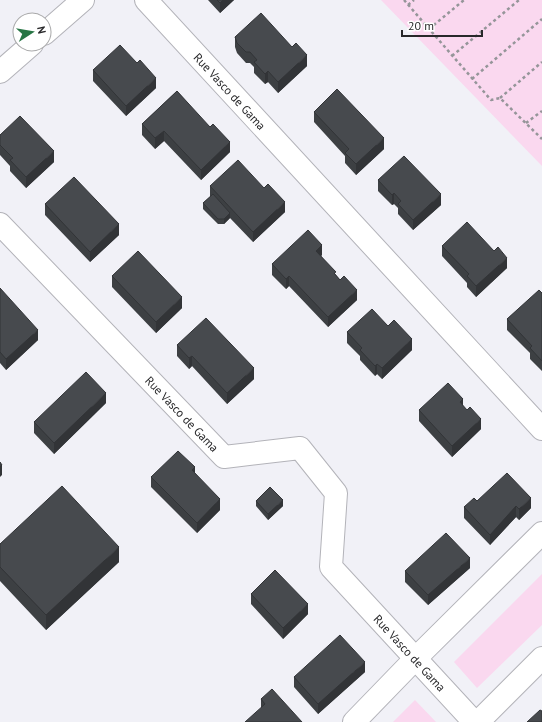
<svg xmlns="http://www.w3.org/2000/svg" width="542" height="722" viewBox="0 0 542 722" font-family="'PT Sans',sans-serif">
<style>
.green{fill:#fad8ef}
.lines{fill:none;stroke-linecap:round;stroke-linejoin:round}
.minor-casing{stroke:#b3b3b9;stroke-width:24}
.path{stroke:#959599;stroke-width:2.5;stroke-dasharray:3 3;stroke-linecap:butt}
.minor{stroke:#fff;stroke-width:22}
.wall{fill:#3d4043}
.shaded-wall{fill:#323437}
.building{fill:#474a4e;stroke:#323437}
.labels{text-anchor:middle;dominant-baseline:central;stroke-width:4;stroke-linejoin:round;paint-order:stroke}
.street-label{font-size:12px;fill:#28282a;stroke:#fff}
</style>
<rect width="100%" height="100%" fill="#f1f1f7"/>
<!-- green -->
<path class="green" d="M381 0H542V166Z
M542 574V625L477 688 454 662Z
M415 700 436 722H393Z"/>
<g class="lines">
<!-- minor casing -->
<g class="minor-casing">
<g id="minor">
<path id="s1" d="M146 0 542 429"/>
<path d="M44 34 83 0"/>
<path d="M0 72 32 44"/>
<path id="s2" d="M0 224 224 457 300 448 336 493 331 567 474 722"/>
<path d="M354 722 416 658 542 533"/>
<path d="M478 722 542 658"/>
</g>
</g>
<!-- path -->
<path class="path" d="M404 0 491 100 500 98 542 139
M408 5 414 0
M429 29 464 0
M452 56 519 0
M472 79 542 19
M500 98 542 62
M526 123 542 111"/>
<!-- minor -->
<use href="#minor" class="minor"/>
</g>
<!-- wall -->
<path class="wall" d="M208 0H234L220 13Z
M235 37 307 66 278 93 268 82 265 84 254 73V67L250 63H246L237 53 235 47Z
M93 70 156 88 126 116 93 81Z
M177 91 230 152 201 180 164 141 155 149 142 135V124Z
M314 112 384 149 356 175 345 163V156L314 122Z
M0 135 54 162 26 188 10 171V166L0 155Z
M378 180 441 205 413 230 398 214V208L394 204 392 205 378 191Z
M210 186 285 212 253 242 230 218 224 224H218L203 209V203L210 197Z
M45 204 119 235 90 262 45 215Z
M442 246 507 268 476 297 467 287V283L442 256Z
M322 255 321 256 336 275 357 300 328 327 289 286 286 289 272 275V264Z
M112 276 182 308 156 333 112 287Z
M0 288 38 340 6 370 0 363Z
M542 293V371L530 359V353L507 330V319Z
M388 326 412 350 382 379 377 374 375 376 360 360V356L347 343V332Z
M177 345 254 379 227 404 192 366 189 369 177 356Z
M106 403 54 454 34 433V422Z
M463 406 481 429 452 457 419 421V410Z
M195 473 220 510 197 533 151 487V477Z
M256 501 283 506 268 520 256 506Z
M477 501 531 508 519 520 516 517 490 545 464 518V507Z
M0 544 119 562 46 630 0 581Z
M470 568 428 605 405 582V571Z
M251 594 308 614 283 639 251 604Z
M365 672 318 714 294 687V677Z
M261 699 302 722 261 708Z"/>
<!-- shaded-wall -->
<path class="shaded-wall" d="M223 0H234L220 13V3Z
M307 55V66L278 93V82Z
M268 71V82L265 84V74Z
M156 78V88L126 116V106Z
M164 131V141L155 149V138Z
M384 138V149L356 175V164Z
M230 142V152L201 180V170Z
M54 151V162L26 188V177Z
M394 193V204L392 205V195Z
M441 194V205L413 230V220Z
M285 202V212L253 242V232Z
M230 213V218L224 224V219Z
M119 224V235L90 262V252Z
M322 245V255L316 261V251Z
M507 258V268L476 297V286Z
M289 276V286L286 289V279Z
M357 290V300L328 327V317Z
M182 297V308L156 333V322Z
M38 330V340L6 370V359Z
M412 339V350L382 379V368Z
M192 356V366L189 369V358Z
M377 364V374L375 376V366Z
M254 368V379L227 404V393Z
M106 393V403L54 454V443Z
M463 399V410L460 402Z
M481 419V429L452 457V446Z
M2 465V475L0 477V467Z
M195 467V478L192 470Z
M531 498V508L519 520V509Z
M220 499V510L197 533V523Z
M283 500V506L268 520V514Z
M516 506V517L490 545V535Z
M119 547V562L46 630V615Z
M470 558V568L428 605V595Z
M308 604V614L283 639V628Z
M365 662V672L318 714V704Z"/>
<!-- building -->
<path class="building" d="M217 0H223L220 3Z
M261 13 292 47 296 43 307 55 278 82 268 71 265 74 254 62 257 60 250 52H246L237 43 235 37Z
M120 45 137 63 140 60 156 78 126 106 93 70Z
M337 89 384 138 356 164 345 153 349 149 314 112Z
M177 91 210 127 213 124 230 142 201 170 164 131 155 138 142 124Z
M20 116 54 151 26 177 10 160 13 158 0 145V135Z
M404 156 441 194 413 220 398 204 401 201 394 193 392 195 378 180Z
M238 160 264 188 268 184 285 202 253 232 210 186Z
M74 177 119 224 90 252 45 204Z
M213 194 230 213 224 219H218L203 203Z
M467 222 494 251 498 247 507 258 476 286 467 276 469 274 442 246Z
M308 230 322 245 316 251 336 272 334 273 340 280 344 276 357 290 328 317 289 276 286 279 272 264Z
M138 251 182 297 156 322 112 276Z
M0 288 38 330 6 359 0 352Z
M539 290 542 293V361L530 348 532 346 507 319Z
M372 309 388 326 394 320 412 339 382 368 377 364 375 366 360 350 362 348 347 332Z
M206 318 254 368 227 393 192 356 189 358 177 345Z
M86 372 106 393 54 443 34 422Z
M448 383 463 399 460 402 467 410 470 407 481 419 452 446 419 410Z
M178 451 195 467 192 470 220 499 197 523 151 477Z
M0 462 2 465 0 467Z
M507 473 531 498 519 509 516 506 490 535 464 507 474 498 477 501Z
M62 486 119 547 46 615 0 567V544Z
M270 487 283 500 268 514 256 501Z
M446 533 470 558 428 595 405 571Z
M275 570 308 604 283 628 251 594Z
M340 635 365 662 318 704 294 677Z
M272 689 302 722H245L265 704 261 699Z
M540 710 542 711V722H527Z"/>
<g class="labels">
<!-- street labels -->
<g class="street-label">
<text stroke="none"><textPath href="#s1" startOffset="124">Rue Vasco de Gama</textPath></text>
<text stroke="none"><textPath href="#s2" startOffset="263">Rue Vasco de Gama</textPath></text>
<text stroke="none"><textPath href="#s2" startOffset="648">Rue Vasco de Gama</textPath></text>
</g>
</g>
<!-- north arrow -->
<g transform="translate(32 32) rotate(78)"><circle r="19" fill="#ffffff" stroke="#a9a9aa"/>
<path d="M0-3L7 15L0 10L-7 15Z" fill="#287645"/>
<text y="-6" font-size="11" font-weight="bold" text-anchor="middle" fill="#28282a">N</text>
</g>
<!-- scale -->
<path d="M402 30v6h80v-6" fill="none" stroke="#28282a" stroke-width="2"/>
<text x="408" y="30" font-size="12" fill="#28282a" stroke="#ffffff" stroke-width="3" paint-order="stroke">20 m</text>
</svg>
